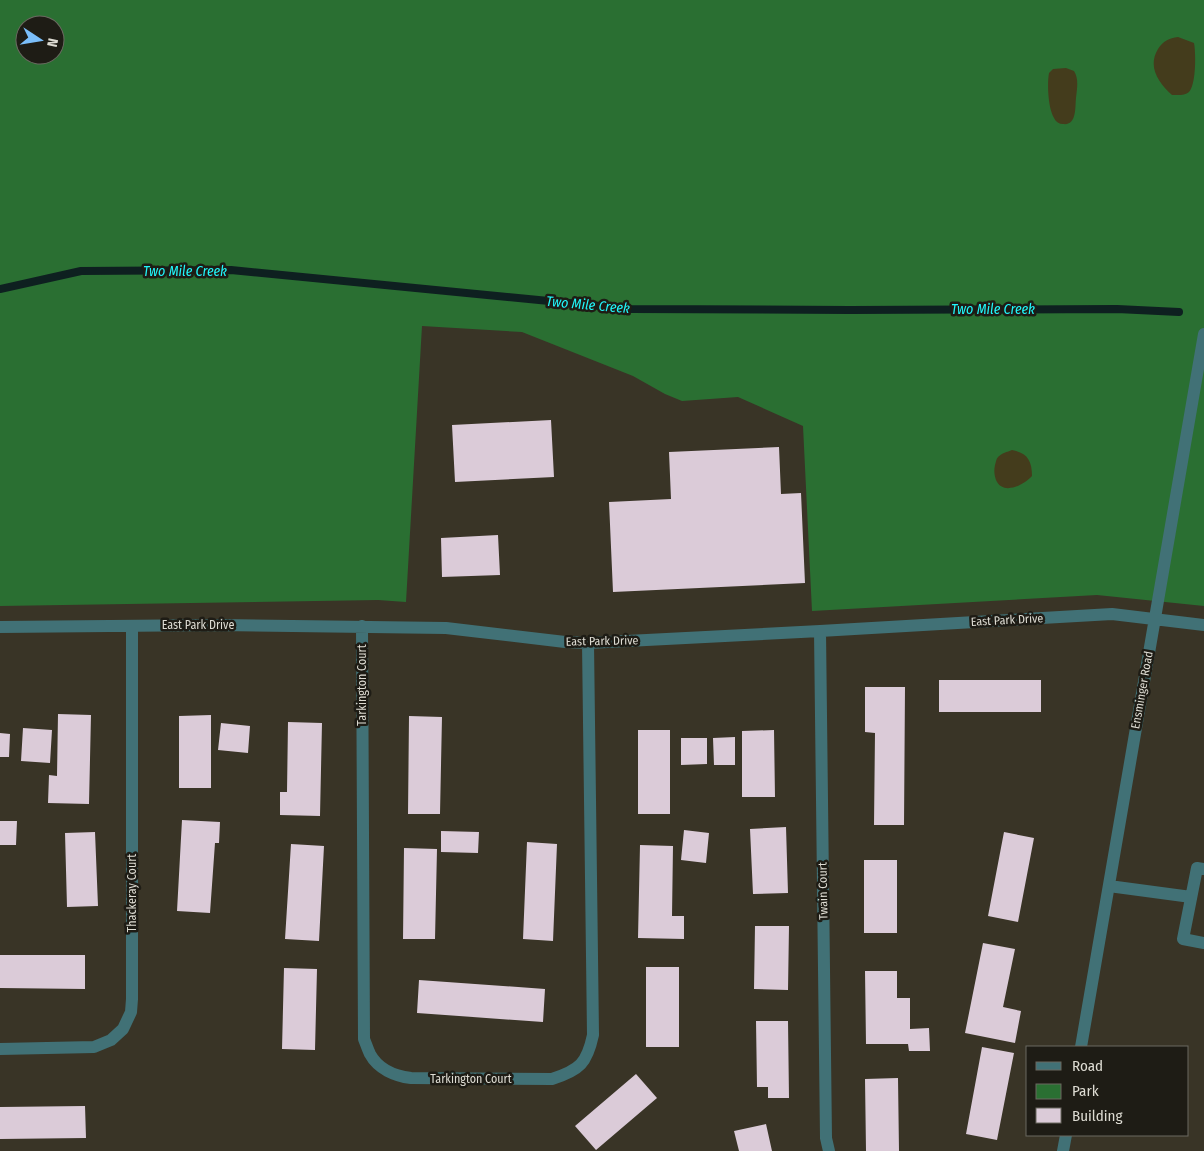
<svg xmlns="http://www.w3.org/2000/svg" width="1204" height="1151" viewBox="0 0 1204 1151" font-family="'Fira Sans Condensed',sans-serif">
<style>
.green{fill:#2a6f32;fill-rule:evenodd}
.sand{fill:#443c1c}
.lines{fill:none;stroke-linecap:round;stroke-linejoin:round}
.stream{stroke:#0e2020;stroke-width:8}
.building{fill:#dbcbd8}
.minor{stroke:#417176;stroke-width:12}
.labels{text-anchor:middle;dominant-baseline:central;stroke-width:5;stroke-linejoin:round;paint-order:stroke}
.street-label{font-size:12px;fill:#dedcd3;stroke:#1e1c15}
.water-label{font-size:14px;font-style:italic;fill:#21f7fb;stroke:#1e1c15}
</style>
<rect width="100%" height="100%" fill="#393426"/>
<!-- green -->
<path class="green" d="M0 0H1204V606L1097 595 812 611 803 426 738 397 682 401 665 394 633 376 522 332 422 326 406 602 378 600 0 606ZM25 25H55V55H25Z"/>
<!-- sand -->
<path class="sand" d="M1178 37 1194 43C1196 53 1196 85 1189 92 1185 96 1177 95 1172 95 1159 83 1147 67 1158 49 1163 41 1169 38 1178 37Z
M1066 68 1074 71C1079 79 1077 88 1076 98 1075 107 1077 126 1063 124 1059 124 1056 122 1054 118 1048 108 1047 84 1049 73L1053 69Z
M1012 450C1027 453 1032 460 1032 476 1024 485 1003 496 996 480 994 474 994 470 995 465 996 462 996 459 998 457 1002 453 1007 452 1012 450Z"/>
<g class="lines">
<!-- stream -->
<path class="stream" d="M0 289 81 271 231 270 631 309 850 310 1117 309 1179 312"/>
</g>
<!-- building -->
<path class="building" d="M551 420 554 477 455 482 452 425Z
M779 447 781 494 801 493 805 583 613 592 609 502 671 499 669 452Z
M498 535 500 575 442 577 441 538Z
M939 680H1041V712H939Z
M865 687H905L904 825H874L875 733 865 732Z
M58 714 91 715 89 804 48 803 49 775 57 776Z
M211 715V788H179V716Z
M409 716 442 717 440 814H408Z
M288 722 322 723 320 816 280 815V792H287Z
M221 723 250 726 248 753 218 750Z
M23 728 52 730 50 763 21 761Z
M638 730H670V814H638Z
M774 730 775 797H742V731Z
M0 733 10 734 9 757H0Z
M735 737V765H714L713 738Z
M681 738H707V764L681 765Z
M182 820 220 822 219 843H215L210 913 177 911Z
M0 821H17L16 845H0Z
M786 827 788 893 753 894 750 829Z
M684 830 709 833 706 863 681 860Z
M441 831 479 832 478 853 441 852Z
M95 832 98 906 67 907 65 833Z
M1004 832 1034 838 1018 922 988 916Z
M527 842 557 844 553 941 523 939Z
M291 844 324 846 319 941 285 939Z
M640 845 673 846 672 916H684V939L638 938Z
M404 848 437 849 435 939H403Z
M864 860H897V933H864Z
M755 926H789L788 990 754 989Z
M983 943 1015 949 1003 1007 1021 1011 1015 1043 965 1033Z
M0 955H85V989L0 988Z
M646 967H679V1047H646Z
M284 968 317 969 315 1050 282 1049Z
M865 971H897V998H910V1029L929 1028 930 1051H909L908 1044H866Z
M419 980 545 989 543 1022 417 1013Z
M756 1021H788L789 1098H768V1087H757Z
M982 1047 1014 1053 997 1140 966 1134Z
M636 1074 657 1098 596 1150 575 1126Z
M898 1078 899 1151H866L865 1079Z
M85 1106 86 1138 0 1139V1107Z
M766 1124 772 1151H739L734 1131Z"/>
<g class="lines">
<!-- minor -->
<path class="minor" d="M362 626 364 1039C366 1044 368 1050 370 1054 378 1069 395 1076 411 1078L552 1079C580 1070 587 1063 593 1035L588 643
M0 627 219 625 446 628 565 642 588 643 820 631 1112 614 1204 625
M820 631 826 1138 829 1151
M1204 869 1197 868 1183 939 1204 943
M1109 886 1191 897
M1081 1047 1204 334
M0 1049 94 1047 111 1040 123 1029 131 1012 132 999V626
M1063 1151 1066 1135"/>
</g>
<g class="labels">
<!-- street labels -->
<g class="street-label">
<text transform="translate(1007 620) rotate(-3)">East Park Drive</text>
<text x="198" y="625">East Park Drive</text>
<text transform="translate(602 641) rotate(-1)">East Park Drive</text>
<text transform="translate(362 685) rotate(-90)">Tarkington Court</text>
<text transform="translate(1142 690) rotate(-80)">Ensminger Road</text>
<text transform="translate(823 891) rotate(-91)">Twain Court</text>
<text transform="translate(132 893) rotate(-90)">Thackeray Court</text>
<text x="471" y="1079">Tarkington Court</text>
</g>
<!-- water labels -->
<g class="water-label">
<text x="185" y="271">Two Mile Creek</text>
<text transform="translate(588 305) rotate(5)">Two Mile Creek</text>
<text x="993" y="309">Two Mile Creek</text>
</g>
</g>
<!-- legend -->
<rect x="1026" y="1046" width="162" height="90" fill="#1e1c15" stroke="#6b6961"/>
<rect x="1036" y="1062" width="25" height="8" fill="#417176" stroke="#6b6961"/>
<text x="1072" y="1071" font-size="15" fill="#dedcd3">Road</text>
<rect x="1036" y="1084" width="25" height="15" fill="#2a6f32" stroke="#6b6961"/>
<text x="1072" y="1096" font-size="15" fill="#dedcd3">Park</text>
<rect x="1036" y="1108" width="25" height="15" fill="#dbcbd8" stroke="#6b6961"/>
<text x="1072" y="1121" font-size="15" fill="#dedcd3">Building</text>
<!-- north arrow -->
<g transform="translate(40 40) rotate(102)"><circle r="24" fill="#1e1c15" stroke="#6b6961"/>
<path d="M0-4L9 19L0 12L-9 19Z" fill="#7bbef9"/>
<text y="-8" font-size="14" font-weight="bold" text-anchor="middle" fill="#dedcd3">N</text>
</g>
</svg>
